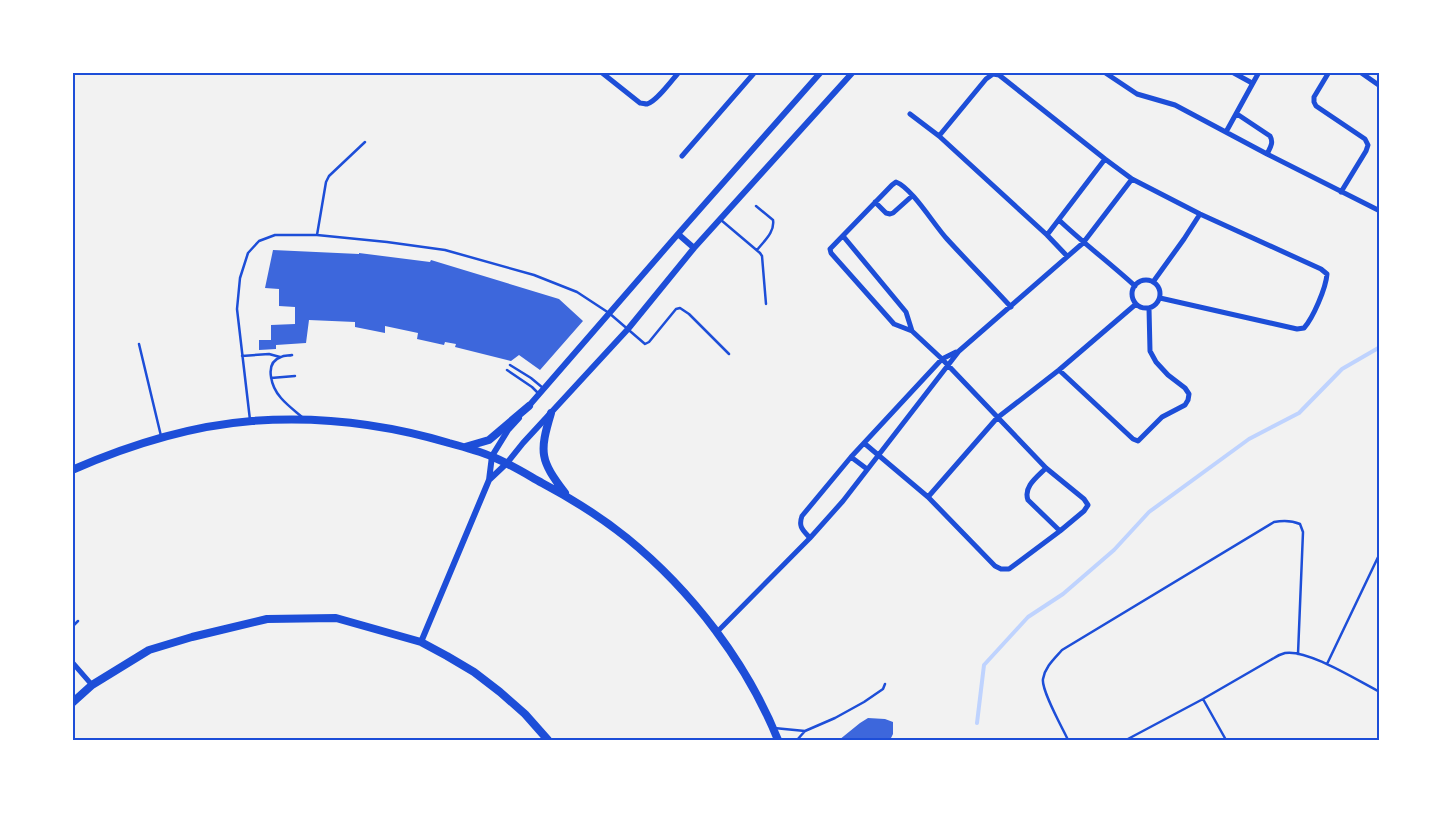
<svg xmlns="http://www.w3.org/2000/svg" width="1452" height="813" viewBox="0 0 1452 813" font-family="Quicksand,sans-serif">
<style>
.lines{fill:none;stroke-linecap:round;stroke-linejoin:round}
.stream{stroke:#bfd3fe;stroke-width:4}
.building{fill:#3d67dc}
.service{stroke:#1d4ed8;stroke-width:2.5}
.minor{stroke:#1d4ed8;stroke-width:5}
.tertiary{stroke:#1d4ed8;stroke-width:6}
.primary{stroke:#1d4ed8;stroke-width:8}
.neatline{fill:none;stroke:#1d4ed8;stroke-width:2}
</style>
<rect width="100%" height="100%" fill="#f2f2f2"/>
<g class="lines">
<!-- stream -->
<path class="stream" d="M977 723 984 665 1028 617 1063 594 1114 550 1149 512 1249 439 1299 413 1342 369 1380 347"/>
</g>
<!-- building -->
<path class="building" d="M273 250 359 254V253L430 262 431 260 559 299 583 321 540 370 519 355 511 361 455 347 456 344 445 342 444 345 417 339 418 333 385 326V333L355 327V322L309 320 306 343 276 345V349L259 350V340H271V325L295 324V307L279 306V289L265 288Z
M868 718 885 719 893 722V734L890 740H839L860 723Z"/>
<g class="lines">
<!-- service -->
<path class="service" d="M756 206 773 220C775 232 764 241 757 250
M721 220 760 253 762 256 766 304
M317 235 326 182 329 176 365 142
M139 344 161 436
M292 355C289 356 284 355 281 357 263 363 272 388 281 398 287 405 295 411 302 417
M242 356 269 354 280 357
M510 365 531 378 543 388
M507 370 532 387 538 393
M271 378 295 376
M250 420 237 309 240 278 248 253 259 241 275 235H317L387 242 445 250 534 275 577 292 609 313 645 344 649 342 676 309 680 308 689 314 729 354
M72 627 78 621
M1327 664 1380 553
M1203 699 1226 740
M774 728 805 731
M797 740 805 731 835 718 864 702 883 689 885 684
M1068 740C1063 729 1041 690 1043 679 1045 667 1054 659 1062 650L1274 522C1284 520 1291 520 1300 524L1303 532 1298 654
M1126 740 1203 699 1274 658C1277 656 1281 654 1285 653 1308 649 1358 681 1380 692"/>
<!-- minor -->
<path class="minor" d="M601 72 640 103C642 103 645 104 647 104 656 102 672 80 679 72
M1104 72 1137 94 1175 105 1267 154 1380 211
M1232 72 1252 83
M1329 72 1314 97V102L1316 106 1365 139 1368 145 1366 151 1341 192
M1360 72 1380 86
M910 114 939 136 1047 235 1067 256
M1237 114 1270 136C1274 143 1270 148 1267 154
M1226 132 1259 72
M939 136 986 79 993 74 999 75 1105 159 1132 179 1200 214 1321 269 1327 274C1326 288 1313 318 1304 328L1297 329 1160 298
M682 156 755 72
M875 202 886 213 890 214 893 213 912 196
M1059 220C1083 243 1110 263 1135 286
M1047 235 1105 159
M843 236 906 312 912 331
M1132 294a14 14 0 1 1 28 0a14 14 0 1 1-28 0Z
M1153 282 1184 239 1200 214
M1059 370 1133 439 1138 441 1162 417 1185 405 1188 400 1189 394 1185 388 1168 375 1156 362 1150 351 1149 308
M864 443 928 497 995 566 1001 569H1009L1060 531 1084 511 1088 505 1084 499 1046 468 942 359 912 331 894 324 831 253 830 249 892 185 896 182C912 188 934 225 947 239 968 262 990 284 1011 307
M851 457 867 469
M1046 468C1037 477 1023 487 1028 500L1060 531
M928 497 997 418 1059 370 1136 304
M810 538C803 530 798 527 802 516L851 457 942 359 956 352
M717 632 810 538 843 501 959 351 1083 243 1132 179
M72 662 92 685"/>
<!-- tertiary -->
<path class="tertiary" d="M678 234 694 248
M527 408 678 234 821 72
M489 480 507 463 523 443 628 329 694 248 853 72
M421 642 489 480 492 456 508 430 519 418"/>
<!-- primary -->
<path class="primary" d="M551 413C539 453 540 460 565 493
M465 447 489 440 529 406
M72 470C129 445 189 426 252 421 318 416 385 424 449 443 464 447 479 451 493 457 510 464 526 474 542 483 572 499 601 517 627 538 692 591 747 663 778 740
M72 703 92 685 149 650 192 637 267 619 336 618 421 642 447 656 474 672 500 692 525 714 548 740"/>
</g>
<!-- border -->
<rect width="1452" height="813" fill="none" stroke="#ffffff" stroke-width="148"/>
<rect x="74" y="74" width="1304" height="665" class="neatline"/>
</svg>
